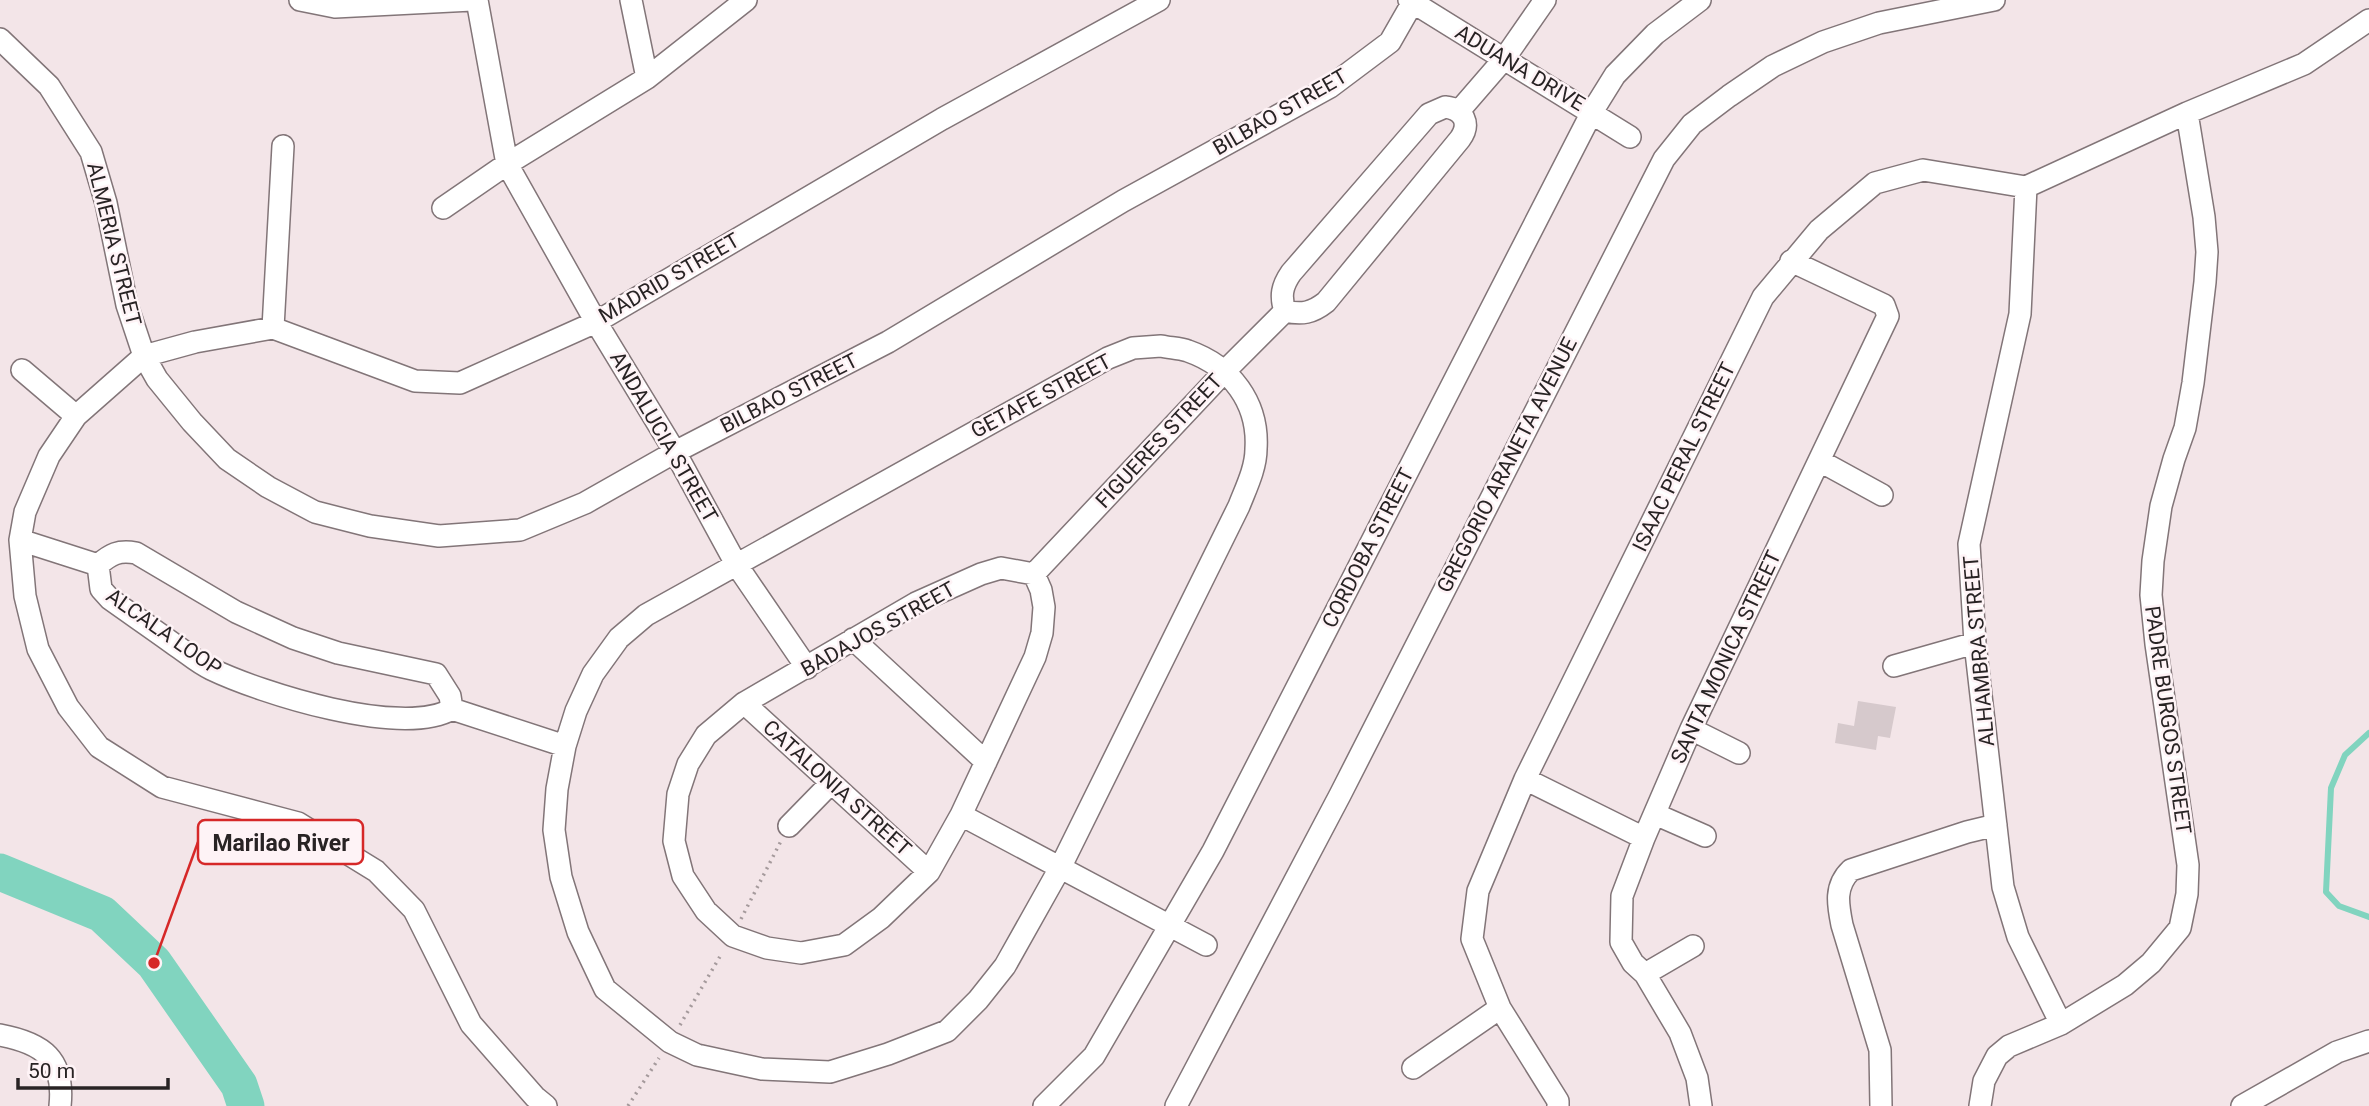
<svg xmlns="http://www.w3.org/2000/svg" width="2369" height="1106" viewBox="0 0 2369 1106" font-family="Roboto,sans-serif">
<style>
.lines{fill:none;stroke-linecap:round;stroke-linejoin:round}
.stream{stroke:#81d4bf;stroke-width:6}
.river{stroke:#81d4bf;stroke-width:37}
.building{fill:#d6c9cc}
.street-casing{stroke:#827578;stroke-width:24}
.path{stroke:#a59a9c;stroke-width:3.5;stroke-dasharray:2 5;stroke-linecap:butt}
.street{stroke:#fff;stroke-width:21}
.labels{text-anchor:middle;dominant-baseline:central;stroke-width:5;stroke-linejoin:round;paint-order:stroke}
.street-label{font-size:21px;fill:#282324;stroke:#fef3f6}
.leader{fill:none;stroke:#d62828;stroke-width:2.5}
.callout-dot{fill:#d62828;stroke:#fef3f6;stroke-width:2.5}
.callout{fill:#fef3f6;stroke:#d62828;stroke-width:2.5}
.callout-label{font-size:23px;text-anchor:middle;font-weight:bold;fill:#282324}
</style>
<rect width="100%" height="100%" fill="#f3e5e8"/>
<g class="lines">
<!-- stream -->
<path class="stream" d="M2369 733 2345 755 2331 788 2326 892 2339 906 2369 917"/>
<!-- river -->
<path class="river" d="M0 872 102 914 154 963 239 1085 246 1106"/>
</g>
<!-- building -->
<path class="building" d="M1858 701 1896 707 1890 738 1878 736 1876 750 1835 743 1838 723 1854 726Z"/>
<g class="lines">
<!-- street casing -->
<g class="street-casing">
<path id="street" d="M300 0 335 7 472 0
M477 0 507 164 596 322 675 452 736 564 807 668
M631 0 647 78
M1409 0 1630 137
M0 39 49 86 91 152 106 203 127 305 144 356 157 379 192 422 227 459 268 487 315 512 370 526 439 536 520 530 585 503 675 452 888 342 1123 201 1330 87 1390 42 1414 0
M1445 107C1464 109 1471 124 1460 139L1326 302C1312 313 1302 315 1285 311 1280 296 1282 286 1291 273L1429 114Z
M1459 111 1504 59 1545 0
M2026 187 2020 314 1969 544 1975 643 2003 887 2018 937 2061 1024
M443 208 507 164 647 78 746 0
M273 328 283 146
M1161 346C1170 348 1180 348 1188 351 1231 366 1259 403 1256 449 1256 468 1246 488 1239 506L1060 868 1005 966 978 1000 947 1031 888 1054 830 1072 762 1069 697 1055 670 1042 605 989 578 932 561 877 554 830 557 789 565 746 576 711 593 674 619 638 646 615 1108 358 1133 348Z
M22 370 76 416
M1820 461 1882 495
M20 540 98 565
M1001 568 1034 574 1041 590 1044 607 1042 633 1035 657 961 815 929 872 881 918 844 945 801 953 767 948 733 936 706 911 683 876 674 841 678 794 688 764 706 735 744 703 916 603 981 574Z
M1034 574 1225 371 1285 311
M853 639 986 762
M1894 666 1975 643
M744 703 929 872
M452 709 450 696 436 674 338 653 293 638 236 612 136 553C118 550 111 554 98 565L101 589 110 599C131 614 153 629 175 645 187 653 198 663 211 669 261 693 402 738 452 709L565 746
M1691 729 1739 753
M1525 779 1644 838
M1655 814 1705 836
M961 815 1206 945
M789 826 831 783
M1645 974 1693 946
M0 1035C43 1043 65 1059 60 1106
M1413 1068 1500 1008
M546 1106 535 1097 471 1024 414 910 376 871 298 823 162 787 99 747 68 707 38 649 25 596 20 540 25 512 49 456 76 416 144 356 195 342 273 328 415 381 460 383 596 322 942 119 1159 0
M1044 1106 1094 1056 1213 851 1592 112 1615 75 1655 34 1700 0
M1176 1106 1340 795 1664 159 1692 124 1729 96 1773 66 1823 42 1879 23 1994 0
M1558 1106V1101L1500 1008 1472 939 1478 891 1525 779 1763 297 1819 230 1875 183 1923 170 2026 187 2187 113 2304 64 2369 20
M1701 1106 1697 1078 1680 1033 1645 974 1633 963 1621 942 1622 896 1644 838 1691 729 1888 316 1884 305 1791 261
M1881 1106 1880 1050 1842 925C1838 905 1834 886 1851 870L1967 832 1996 825
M1980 1106 1984 1081 1997 1056 2009 1046 2061 1024 2125 985 2151 963 2180 928 2187 894 2188 865 2156 644 2151 595 2153 561 2161 506 2174 459 2185 428 2193 383 2205 282 2207 252 2204 217 2187 113
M2242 1106 2337 1052 2369 1041"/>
</g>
<!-- path -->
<path class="path" d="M741 919 781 841
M680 1025 722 953
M628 1106 659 1058"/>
<!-- street -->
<use href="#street" class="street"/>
</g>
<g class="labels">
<!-- street labels -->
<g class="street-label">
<text transform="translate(1520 68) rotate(31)">ADUANA DRIVE</text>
<text transform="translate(1280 112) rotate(-30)">BILBAO STREET</text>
<text transform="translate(114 244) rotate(76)">ALMERIA STREET</text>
<text transform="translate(669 278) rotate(-30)">MADRID STREET</text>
<text transform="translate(789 393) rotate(-27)">BILBAO STREET</text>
<text transform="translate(1041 396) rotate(-28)">GETAFE STREET</text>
<text transform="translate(664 437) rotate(60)">ANDALUCIA STREET</text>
<text transform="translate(1159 441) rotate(-47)">FIGUERES STREET</text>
<text transform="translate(1684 457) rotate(-64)">ISAAC PERAL STREET</text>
<text transform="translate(1507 465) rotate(-63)">GREGORIO ARANETA AVENUE</text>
<text transform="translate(1368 548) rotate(-63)">CORDOBA STREET</text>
<text transform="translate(878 629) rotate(-29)">BADAJOS STREET</text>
<text transform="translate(164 632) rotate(35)">ALCALA LOOP</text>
<text transform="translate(1979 651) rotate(-95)">ALHAMBRA STREET</text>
<text transform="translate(1726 657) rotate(-65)">SANTA MONICA STREET</text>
<text transform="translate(2168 720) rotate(82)">PADRE BURGOS STREET</text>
<text transform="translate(837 788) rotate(42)">CATALONIA STREET</text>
</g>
</g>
<!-- callouts -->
<path class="leader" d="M154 963L198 842"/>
<circle class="callout-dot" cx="154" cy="963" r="7"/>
<rect class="callout" x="198" y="820" width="165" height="44" rx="7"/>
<g class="callout-label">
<text x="281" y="851">Marilao River</text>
</g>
<!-- scale -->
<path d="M18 1078v10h150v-10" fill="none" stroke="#282324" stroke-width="3.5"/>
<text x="28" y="1078" font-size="21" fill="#282324" stroke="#fef3f6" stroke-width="5" paint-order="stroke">50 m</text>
</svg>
